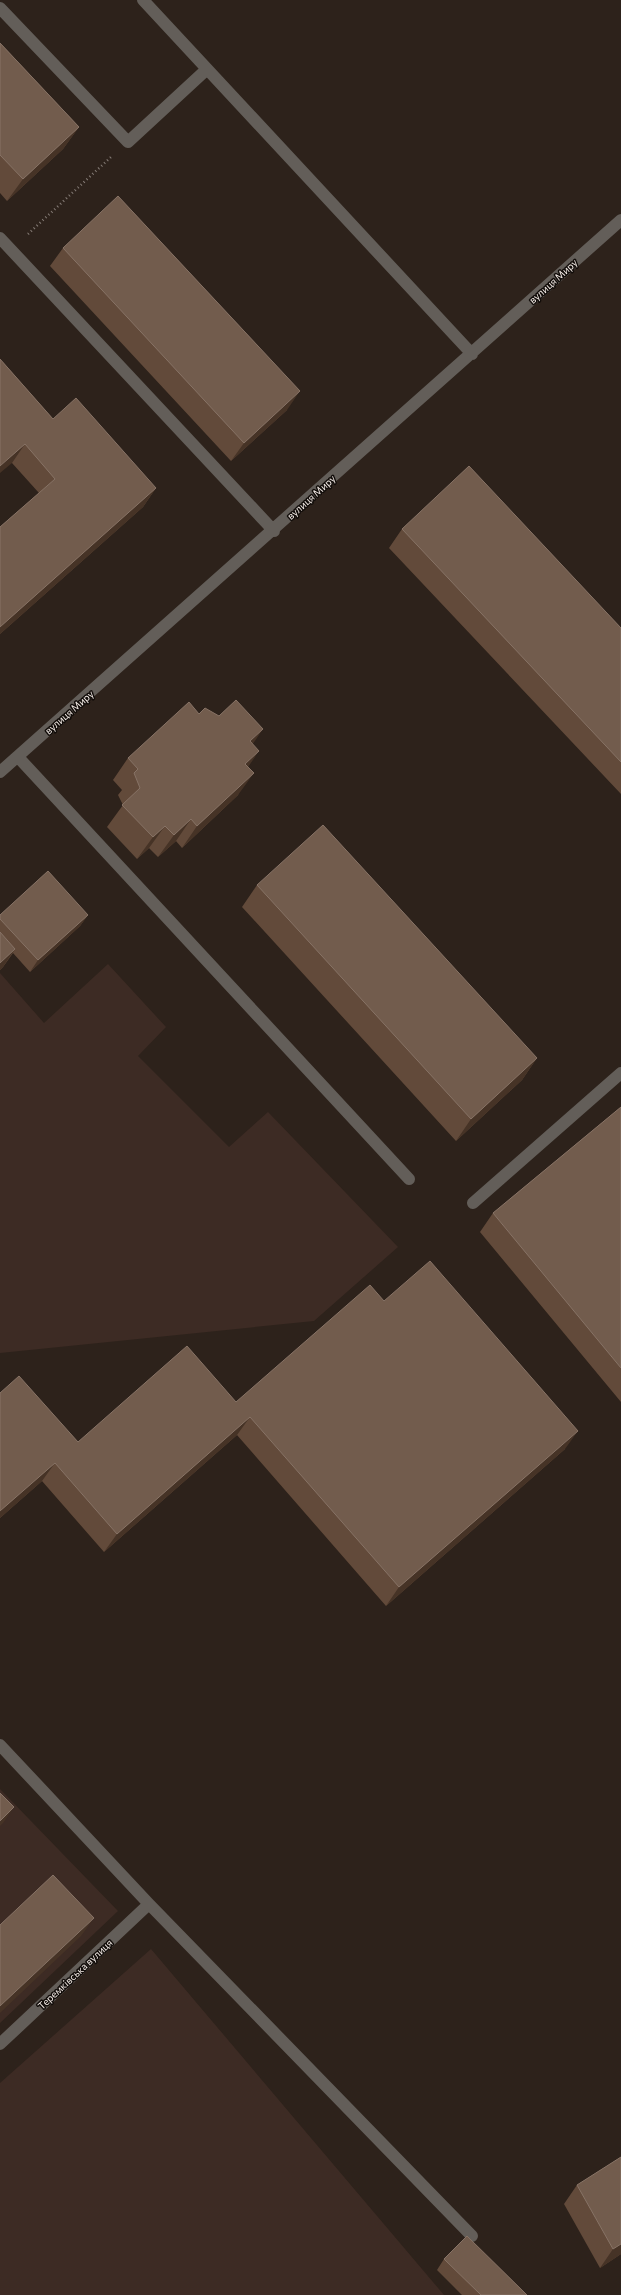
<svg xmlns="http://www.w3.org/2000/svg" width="621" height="2295" viewBox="0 0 621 2295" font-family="Commissioner,sans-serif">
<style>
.industrial{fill:#3d2b24}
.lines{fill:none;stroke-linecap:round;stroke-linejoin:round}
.path{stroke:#867d77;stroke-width:2.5;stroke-dasharray:1 3;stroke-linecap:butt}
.minor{stroke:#635e59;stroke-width:12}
.wall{fill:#624a3a}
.shaded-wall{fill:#463326}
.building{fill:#725c4d;stroke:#877366}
.labels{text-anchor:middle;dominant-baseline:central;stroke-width:3;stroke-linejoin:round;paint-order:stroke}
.street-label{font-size:10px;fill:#f7efea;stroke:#110c09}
</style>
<rect width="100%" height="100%" fill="#2d221b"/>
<!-- industrial -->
<path class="industrial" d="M108 964 166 1027 138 1056 229 1147 268 1112 398 1247 314 1321 0 1353V973L44 1023Z
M0 1789 118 1911 0 2023Z
M151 1949 444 2295H0V2083Z"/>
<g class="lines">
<!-- path -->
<path class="path" d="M28 234 111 157"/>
<!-- minor -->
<path class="minor" d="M143 0 472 354
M0 8 128 142 206 70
M0 238 274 531
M18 757 409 1179
M0 772 621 220
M473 1203 621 1073
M0 1745 149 1904 472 2236
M0 2044 149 1904"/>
</g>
<!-- wall -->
<path class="wall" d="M0 43 79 127 63 149 7 201 0 193Z
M63 248 287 410 231 461 50 266Z
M0 359 53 419 156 488 143 507 0 634V527L39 493 12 463Z
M402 529 621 628V794L389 548Z
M199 714 253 744 248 767 238 795 182 848 176 841 158 857 149 848 137 859 107 827 123 805 118 795 122 790 113 780 128 758Z
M257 885 537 1058 522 1080 456 1141 242 907Z
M0 915H88L80 926 30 972 13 953 3 967 0 970Z
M621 1107V1402L480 1232 493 1213Z
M384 1301 565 1449 386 1606 237 1435 104 1552 42 1481 0 1518V1393L78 1442 236 1402Z
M621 2157V2254L600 2268 564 2204 577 2185Z
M444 2259 527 2295H462L437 2270Z"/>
<!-- shaded-wall -->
<path class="shaded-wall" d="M79 127 63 149 7 201 23 179Z
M300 391 287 410 231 461 244 443Z
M25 444 12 463 0 473V466Z
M156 488 143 507 0 634V627Z
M263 729 248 751 250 741Z
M259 751 244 773 245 764Z
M254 773 238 795 182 848 197 826Z
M191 819 176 841 158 857 174 835Z
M165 826 149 848 137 859 153 837Z
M88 915 80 926 30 972 38 960Z
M15 949 3 967 0 970V963Z
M537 1058 522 1080 456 1141 471 1119Z
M250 1417 237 1435 104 1552 117 1534Z
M578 1431 565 1449 386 1606 399 1587Z
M55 1463 42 1481 0 1518V1511Z
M14 1807 3 1823 0 1826V1821Z
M94 1918 81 1936 0 2013V2006Z
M621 2244V2254L600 2268 613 2249Z"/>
<!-- building -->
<path class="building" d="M0 43 79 127 23 179 0 155Z
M118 196 300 391 244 443 63 248Z
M0 359 53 419 76 398 156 488 0 627V527L55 479 25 444 0 466Z
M469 466 621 628V762L402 529Z
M236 700 263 729 250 741 259 751 245 764 254 773 197 826 191 819 174 835 165 826 153 837 122 805 140 788 134 773 138 769 128 758 189 702 199 714 205 708 219 716Z
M323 825 537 1058 471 1119 257 885Z
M48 871 88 915 38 960 0 919V915Z
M0 932 15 949 0 963Z
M621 1107V1368L493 1213Z
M430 1261 578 1431 399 1587 250 1417 117 1534 55 1463 0 1511V1393L19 1376 78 1442 187 1346 236 1402 370 1285 384 1301Z
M0 1793 14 1807 0 1821Z
M53 1875 94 1918 0 2006V1925Z
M621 2157V2244L613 2249 577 2185Z
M467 2236 527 2295H481L444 2259Z"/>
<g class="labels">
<!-- street labels -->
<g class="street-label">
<text transform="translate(553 281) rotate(-42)">вулиця Миру</text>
<text transform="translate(311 497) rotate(-42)">вулиця Миру</text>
<text transform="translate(69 712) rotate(-41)">вулиця Миру</text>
<text transform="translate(75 1974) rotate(-43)">Теремківська вулиця</text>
</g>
</g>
</svg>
